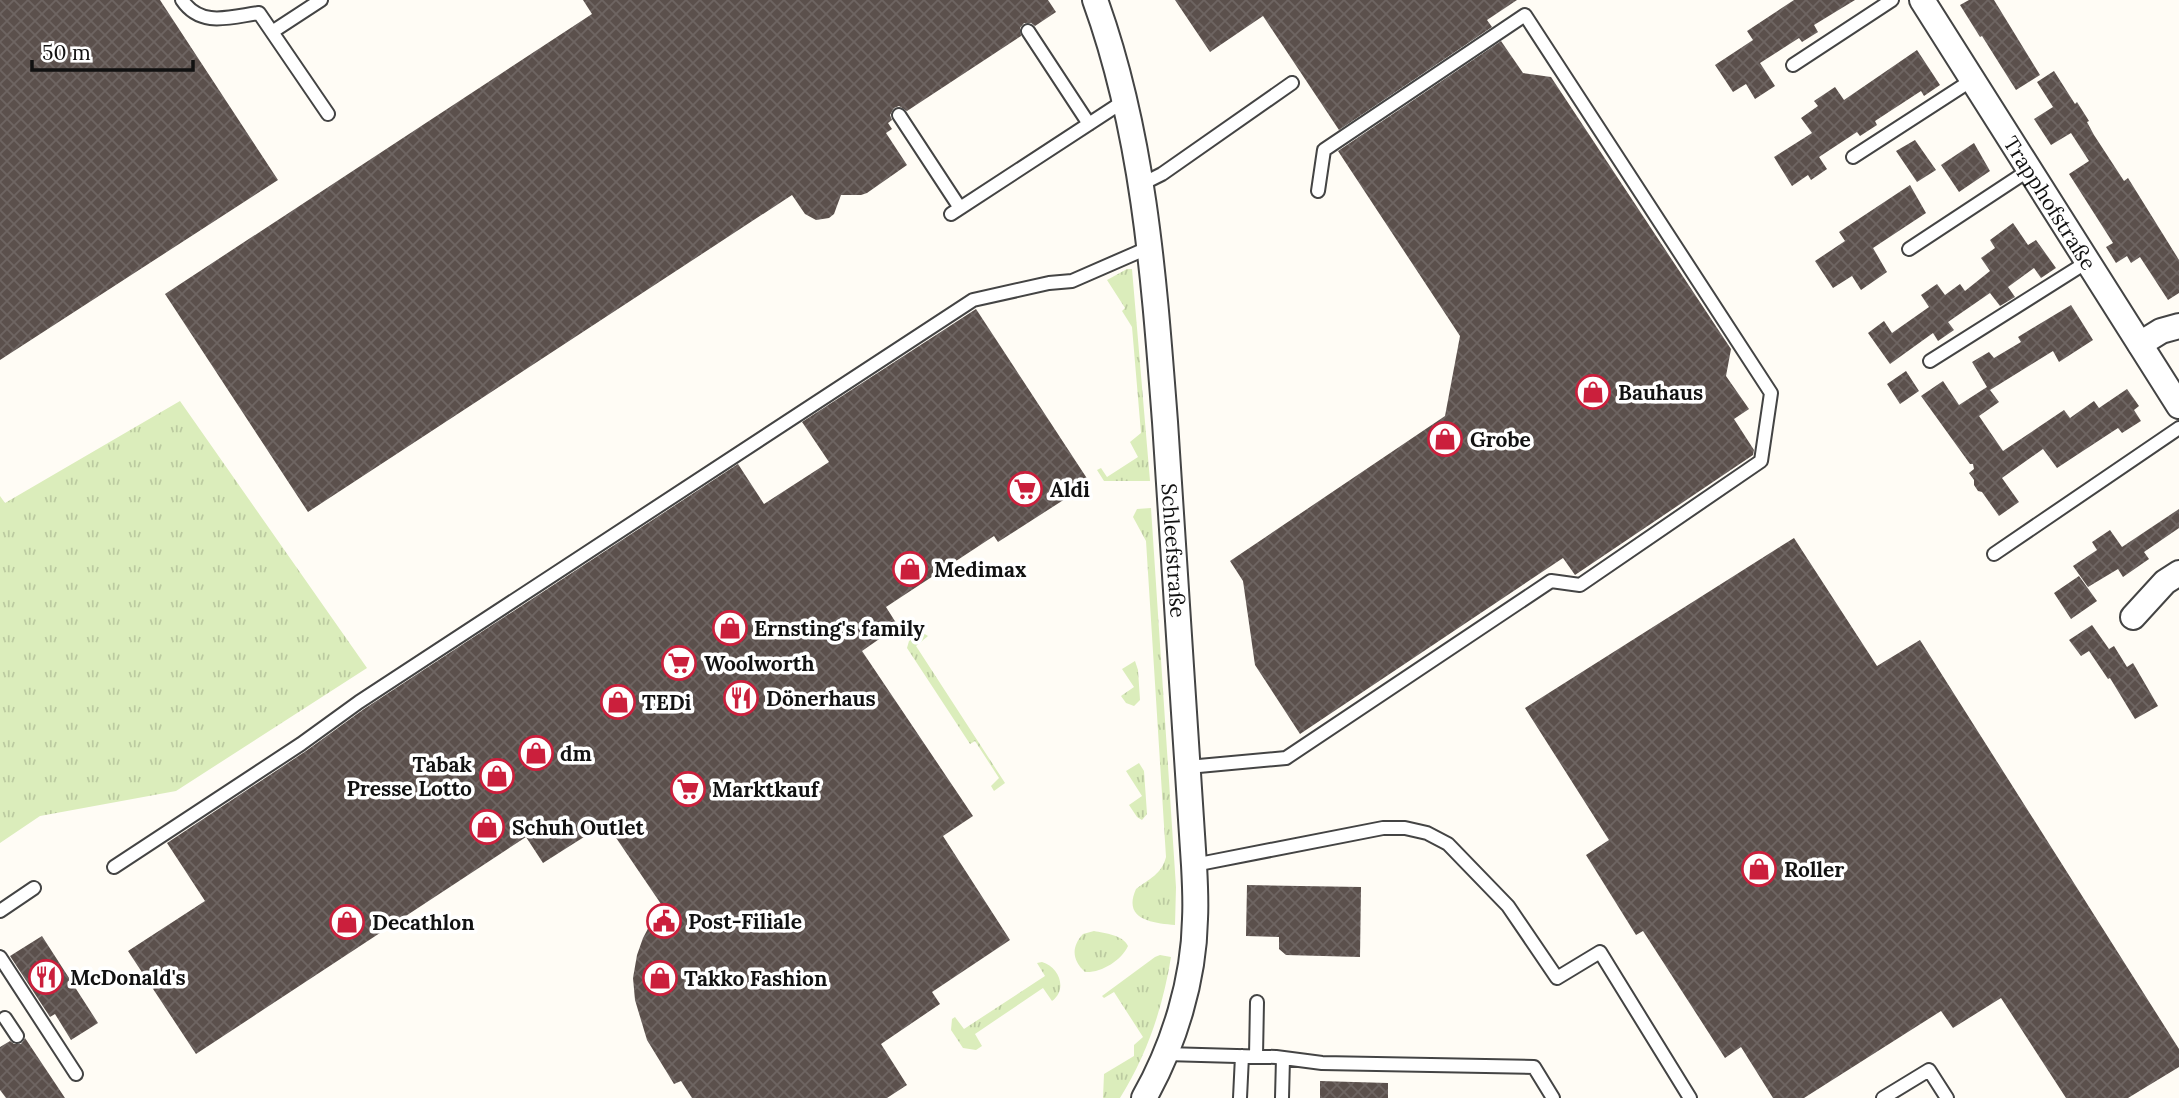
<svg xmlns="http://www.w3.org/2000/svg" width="2179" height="1098" viewBox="0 0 2179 1098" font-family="Lora,serif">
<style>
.grass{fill:url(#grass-tufts)}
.building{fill:url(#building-cross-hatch)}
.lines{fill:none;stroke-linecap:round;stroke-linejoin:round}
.service-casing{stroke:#444;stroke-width:16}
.minor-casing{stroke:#444;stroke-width:28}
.service{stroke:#fff;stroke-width:12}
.minor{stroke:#fff;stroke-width:24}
.labels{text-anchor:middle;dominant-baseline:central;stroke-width:7;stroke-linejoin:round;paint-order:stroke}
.street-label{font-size:21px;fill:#111;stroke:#fff}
.poi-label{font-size:21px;font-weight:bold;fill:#111;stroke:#fff;text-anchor:start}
</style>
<defs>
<pattern id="grass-tufts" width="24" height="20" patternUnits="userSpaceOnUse" patternTransform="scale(1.75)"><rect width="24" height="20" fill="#dbedbb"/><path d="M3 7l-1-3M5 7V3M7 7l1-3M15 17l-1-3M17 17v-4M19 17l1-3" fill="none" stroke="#bbcaa0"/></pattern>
<pattern id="building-cross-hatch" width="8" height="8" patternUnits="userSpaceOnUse" patternTransform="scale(1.75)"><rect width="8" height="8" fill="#5b504c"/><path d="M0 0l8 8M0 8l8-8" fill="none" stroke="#6e6562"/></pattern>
</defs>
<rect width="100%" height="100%" fill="#fffcf5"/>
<!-- grass -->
<path class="grass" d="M1127 269H1132L1150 481H1104L1097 470 1101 468 1107 477 1138 457 1130 442 1141 433 1132 327 1122 311 1125 308 1107 280Z
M180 401 367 668 176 791 40 816 0 843V496L5 503Z
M1151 508 1176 887 1175 925C1153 923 1122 920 1136 889 1149 879 1162 874 1166 857L1146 541 1133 517 1137 509Z
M923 633 928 636 916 646 1005 783 994 791 991 786 999 778 975 741 970 744 907 648 909 641Z
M1135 661 1138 670 1140 700 1134 706 1126 703 1121 696 1134 687 1122 669Z
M1139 763 1144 771 1147 814 1142 820 1137 817 1129 805 1142 796 1126 771Z
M1094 931C1105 933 1123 935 1128 946 1121 961 1101 973 1085 972 1072 960 1071 947 1083 934Z
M1160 955 1171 957C1163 1007 1147 1055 1120 1098H1103L1104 1074 1134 1056V1045L1143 1037 1114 992 1104 998 1102 996 1155 957Z
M1042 962C1059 967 1068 989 1052 1001L1043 988 975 1034 982 1046 976 1050 963 1048 951 1030 952 1019 955 1017 964 1029 1045 976 1037 963Z"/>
<!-- building -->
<path class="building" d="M0 0H160L278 180 0 360Z
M583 0H1048L1056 12 1035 26 1031 23H1024L1020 28 1021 36 907 111 899 106 894 108 890 115 892 120 888 123 892 129 886 133 907 165 867 193 861 195H841L834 214 829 218 816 220 805 214 792 195 308 512 165 294 592 14Z
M1175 0H1517L1487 20 1492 27 1339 130 1263 16 1210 52Z
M1794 0H1855L1814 25 1818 32 1802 42 1799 38 1760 63 1775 86 1755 99 1746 84 1733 92 1715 65 1753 40 1747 31Z
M1969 0H1994L2040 75 2016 90 1982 36 1980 37 1960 5Z
M1501 41 1523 73 1551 77 1731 349 1726 376 1749 409 1734 419 1754 450 1753 455 1575 575 1563 558 1300 734 1255 665 1243 581 1230 561 1445 416 1460 336 1338 151Z
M1917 50 1940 85 1924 96 1921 91 1875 121 1877 125 1860 136 1857 132 1819 157 1827 169 1811 180 1808 175 1792 186 1774 157 1812 133 1801 118 1818 106 1814 101 1835 87 1844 100Z
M2054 71 2075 104 2077 102 2089 121 2087 122 2094 135 2124 181 2128 178 2179 260V293L2168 300 2140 257 2131 263 2127 256 2116 263 2106 247 2113 243 2069 174 2089 161 2071 133 2051 145 2034 119 2053 107 2037 82Z
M1915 140 1936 170 1917 182 1896 151Z
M1974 143 1990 171 1959 192 1941 165Z
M1910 185 1926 213 1873 248 1887 272 1861 290 1852 276 1833 288 1815 261 1845 241 1839 232Z
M2013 223 2028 245 2036 240 2056 268 2041 278 2034 268 2008 287 2015 297 2000 306 1990 293 1948 322 1954 330 1938 341 1933 333 1890 364 1868 333 1884 321 1892 333 1929 307 1921 295 1937 284 1945 295 1960 284 1965 291 1990 271 1981 258 1995 248 1990 240Z
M2071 305 2093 340 2059 362 2053 351 1990 390 1999 402 1979 416 2003 451 2064 410 2070 418 2094 401 2099 408 2127 389 2139 406 2134 410 2141 421 2122 433 2118 428 2057 468 2043 449 2002 478 2019 502 1999 516 1982 492 1978 491 1974 485V480L1969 473 1974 469 1973 464H1970L1921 396 1943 381 1959 405 1987 387 1972 362 1989 352 1994 358 2021 342 2018 337Z
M976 309 1090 483 998 542 994 536 886 607 898 626 862 651 973 816 943 836 1010 940 932 992 940 1004 881 1044 907 1085 887 1098H692L681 1081 674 1084 647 1040 635 1000 633 978 637 955 643 938 661 904 606 823 543 863 526 837 196 1054 128 951 205 901 167 843 306 751 364 709 738 464 764 504 829 462 802 422Z
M1906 371 1919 391 1900 404 1887 384Z
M2179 509V528L2144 552 2149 559 2123 577 2118 569 2088 587 2073 566 2097 550 2092 542 2110 530 2122 547Z
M1794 538 1877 666 1920 640 2179 1049V1067L2128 1098H2066L2001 998 1953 1028 1941 1011 1804 1098H1773L1741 1047 1725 1058 1643 931 1636 935 1586 855 1609 840 1525 708Z
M2079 576 2097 601 2071 619 2054 593Z
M2092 625 2109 649 2114 646 2127 667 2133 663 2158 706 2135 719 2110 678 2108 679 2089 651 2081 656 2069 640Z
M1247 885 1361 887 1360 957 1286 955 1279 949V937L1246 936Z
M42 936 98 1023 71 1040 55 1014 50 1017 10 956Z
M25 1038 65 1098H6L0 1090V1047L10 1041 14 1044H21Z
M1320 1081 1388 1083V1098H1320Z"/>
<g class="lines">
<!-- service casing -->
<g class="service-casing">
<path id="service" d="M182 0C201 28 230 17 259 13L328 114
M1028 31 1089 124
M272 32 321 0
M1793 65 1892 0
M899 115 960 208
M1853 157 1972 80
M1142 184 1162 174 1292 83
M951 214 1124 101
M1909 249 2029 170
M1930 361 2087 262
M1994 554 2179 428
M1188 767 1286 758 1551 581 1580 585 1761 461 1771 393 1525 15 1324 150 1318 191
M1194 865 1383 828H1405L1427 833 1448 844 1508 906 1557 978 1600 952 1690 1098
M114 867 301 744 359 702 973 300 1049 283 1072 281 1150 247
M0 911 34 888
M0 957 76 1074
M5 1018 17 1036
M1166 1054 1276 1057 1322 1063 1534 1067 1553 1098
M1256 1056 1257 1002
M1240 1098 1242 1056
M1282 1098 1283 1058
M1883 1098 1929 1070 1947 1098"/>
</g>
<!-- minor casing -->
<g class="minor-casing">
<g id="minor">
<path id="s1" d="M1095 0C1144 135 1154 279 1165 422 1176 569 1185 717 1194 865 1195 883 1196 901 1195 919 1194 980 1174 1045 1144 1098"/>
<path id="s2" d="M1922 0 2179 406"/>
<path d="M2140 344 2161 331 2179 326"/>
<path d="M2133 617 2165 582 2179 573"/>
</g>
</g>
<!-- service -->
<use href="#service" class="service"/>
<!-- minor -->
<use href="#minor" class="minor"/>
</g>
<!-- icons -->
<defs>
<g id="shop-ring" transform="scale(1.75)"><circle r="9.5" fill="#fff" stroke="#cb1f3c" stroke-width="1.5"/><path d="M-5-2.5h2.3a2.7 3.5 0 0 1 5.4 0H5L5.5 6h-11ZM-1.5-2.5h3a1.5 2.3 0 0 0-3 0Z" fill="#cb1f3c"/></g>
<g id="supermarket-ring" transform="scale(1.75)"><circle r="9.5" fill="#fff" stroke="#cb1f3c" stroke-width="1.5"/><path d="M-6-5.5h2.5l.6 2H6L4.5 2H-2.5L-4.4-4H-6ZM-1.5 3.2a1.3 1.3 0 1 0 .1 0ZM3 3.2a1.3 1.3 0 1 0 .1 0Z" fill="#cb1f3c"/></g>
<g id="restaurant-ring" transform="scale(1.75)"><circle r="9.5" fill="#fff" stroke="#cb1f3c" stroke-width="1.5"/><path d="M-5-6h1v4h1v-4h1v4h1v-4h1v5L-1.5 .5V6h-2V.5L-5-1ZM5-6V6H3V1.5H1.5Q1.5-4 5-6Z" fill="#cb1f3c"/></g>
<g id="civic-ring" transform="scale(1.75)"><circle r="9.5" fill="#fff" stroke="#cb1f3c" stroke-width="1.5"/><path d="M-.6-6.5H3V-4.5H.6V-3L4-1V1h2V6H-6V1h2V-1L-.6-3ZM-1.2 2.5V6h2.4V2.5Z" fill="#cb1f3c"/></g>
</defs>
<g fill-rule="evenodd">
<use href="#shop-ring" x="1593" y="392"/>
<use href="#shop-ring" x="1445" y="439"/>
<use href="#supermarket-ring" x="1025" y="489"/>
<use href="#shop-ring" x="910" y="569"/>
<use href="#shop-ring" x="730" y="628"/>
<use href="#supermarket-ring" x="679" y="663"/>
<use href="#restaurant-ring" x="741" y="698"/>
<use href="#shop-ring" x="618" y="702"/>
<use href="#shop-ring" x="536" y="753"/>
<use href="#shop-ring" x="497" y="776"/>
<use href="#supermarket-ring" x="688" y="789"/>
<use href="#shop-ring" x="487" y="827"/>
<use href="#shop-ring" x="1759" y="869"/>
<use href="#civic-ring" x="664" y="921"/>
<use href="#shop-ring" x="347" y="922"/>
<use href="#restaurant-ring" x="46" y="977"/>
<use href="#shop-ring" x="660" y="978"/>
</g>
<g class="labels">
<!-- street labels -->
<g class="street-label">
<text stroke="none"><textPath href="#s2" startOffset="240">Trapphofstraße</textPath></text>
<text stroke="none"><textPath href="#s1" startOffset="558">Schleefstraße</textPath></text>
</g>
<!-- poi labels -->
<g class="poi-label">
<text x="1618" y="392">Bauhaus</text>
<text x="1470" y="439">Grobe</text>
<text x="1050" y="489">Aldi</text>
<text x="934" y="569">Medimax</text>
<text x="754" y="628">Ernsting's family</text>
<text x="704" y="663">Woolworth</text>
<text x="766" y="698">Dönerhaus</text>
<text x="642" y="702">TEDi</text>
<text x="560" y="753">dm</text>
<text x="472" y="764" text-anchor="end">Tabak<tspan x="472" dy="24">Presse Lotto</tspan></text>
<text x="712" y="789">Marktkauf</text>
<text x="512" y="827">Schuh Outlet</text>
<text x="1784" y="869">Roller</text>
<text x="688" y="921">Post-Filiale</text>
<text x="372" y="922">Decathlon</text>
<text x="70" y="977">McDonald's</text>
<text x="684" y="978">Takko Fashion</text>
</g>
</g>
<!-- scale -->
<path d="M32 60v10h161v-10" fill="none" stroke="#111111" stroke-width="3.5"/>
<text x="42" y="60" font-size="21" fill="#111111" stroke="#ffffff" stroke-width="5" paint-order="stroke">50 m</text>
</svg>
